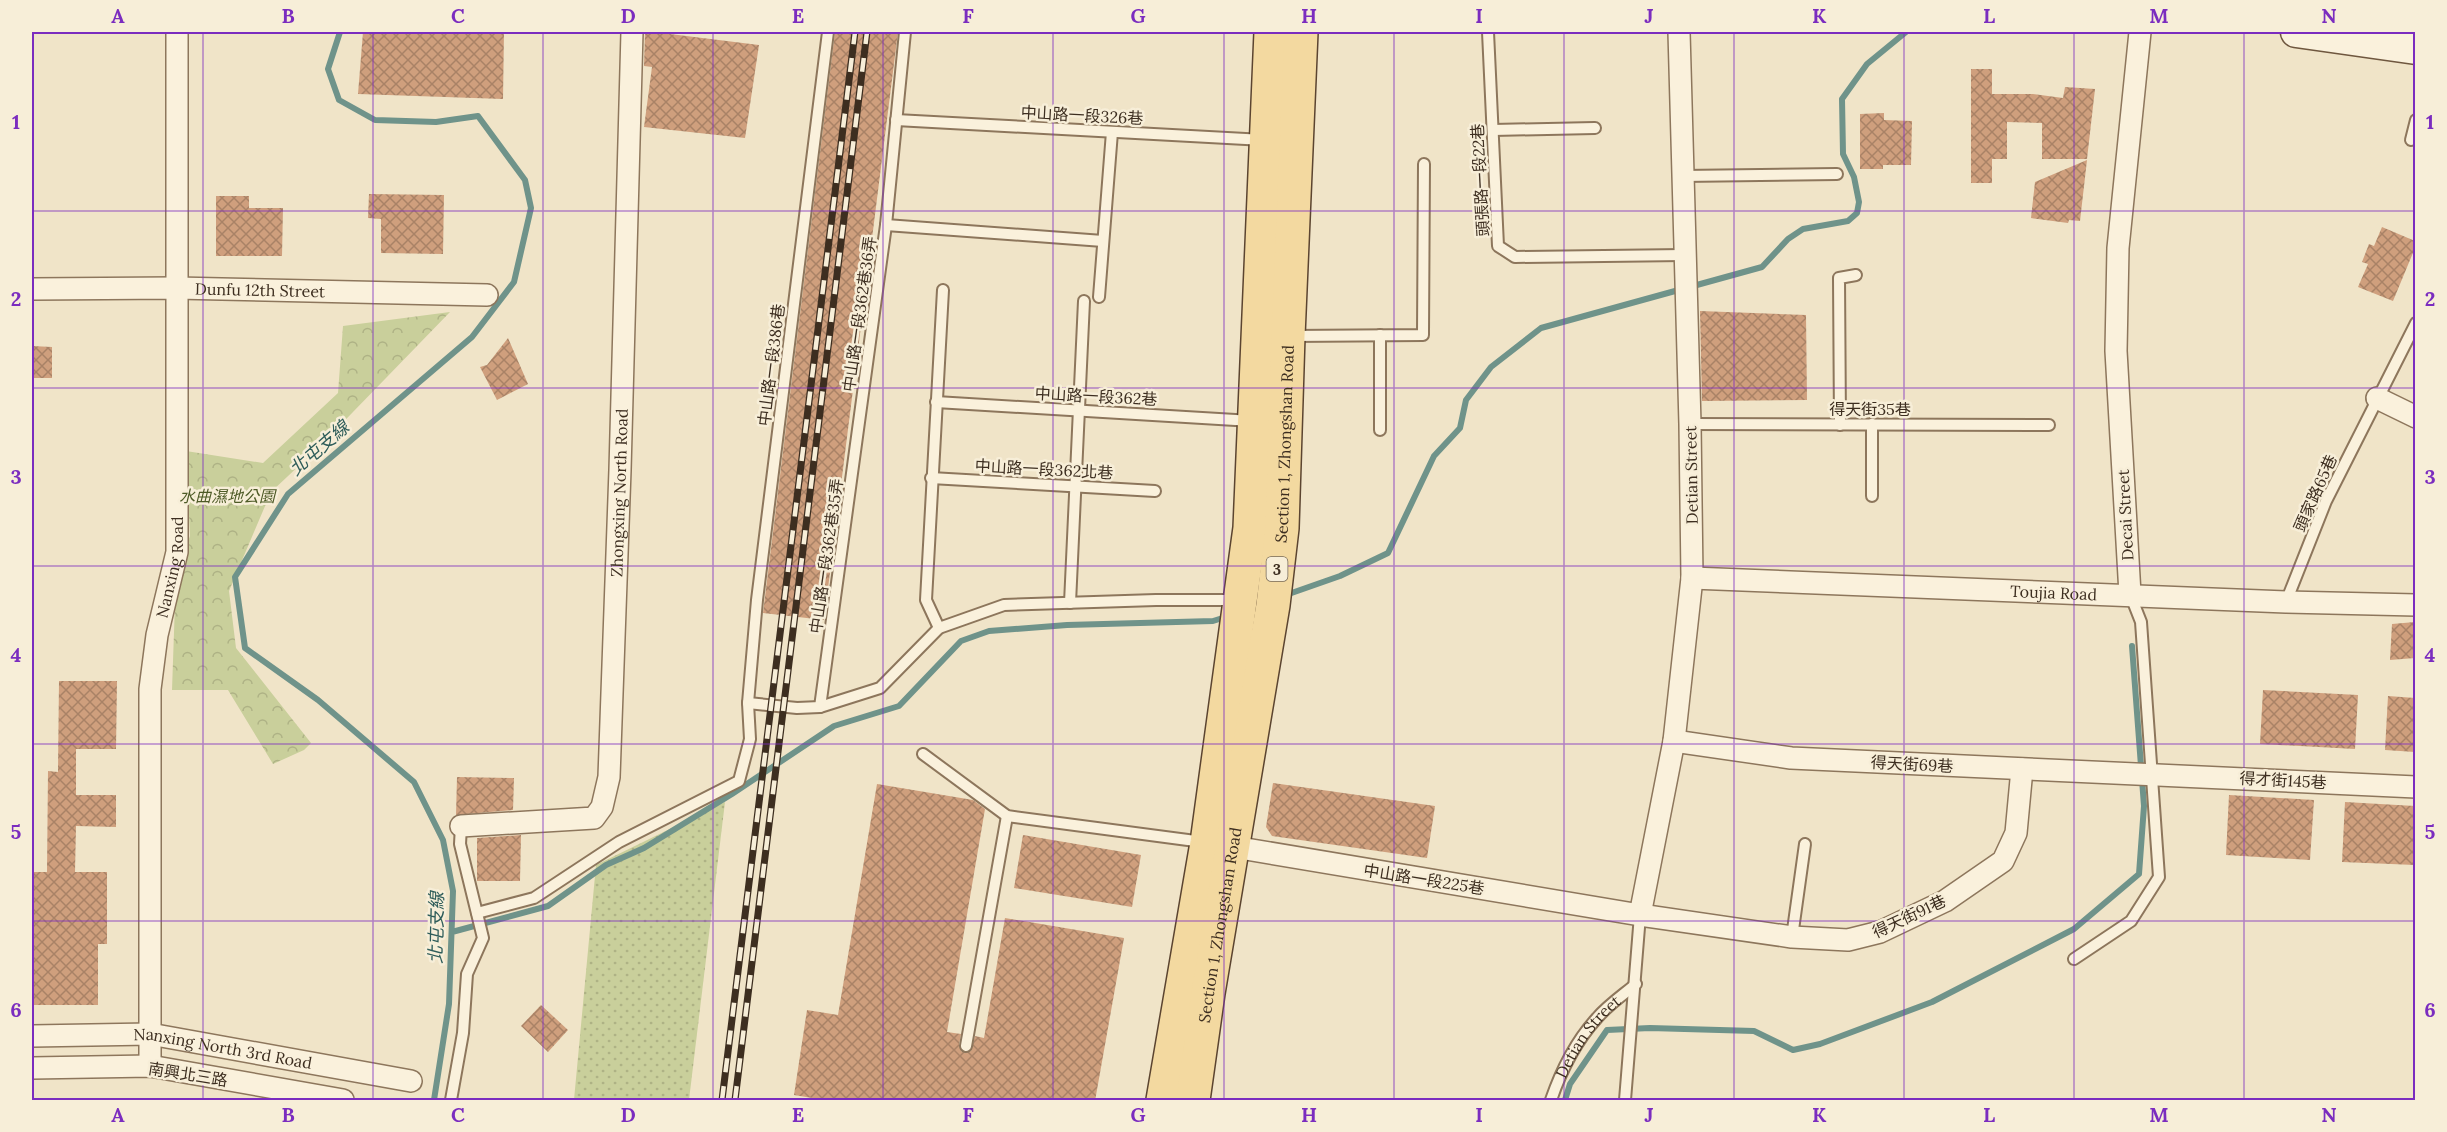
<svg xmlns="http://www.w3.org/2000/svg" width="2447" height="1132" viewBox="0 0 2447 1132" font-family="Lora,'Noto Sans TC',serif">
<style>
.grass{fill:url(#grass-dots)}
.forest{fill:url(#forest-crowns)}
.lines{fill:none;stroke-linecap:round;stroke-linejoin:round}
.stream{stroke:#6f938a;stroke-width:6}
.building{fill:url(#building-cross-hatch)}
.lane-casing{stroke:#8d765c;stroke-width:14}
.street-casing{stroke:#8d765c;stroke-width:24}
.secondary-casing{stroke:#6f573f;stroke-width:33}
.primary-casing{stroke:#5b4430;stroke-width:36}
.lane{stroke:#faf1dc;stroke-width:10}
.street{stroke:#faf1dc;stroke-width:21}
.secondary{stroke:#faf1dc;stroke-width:30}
.primary{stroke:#f3d9a0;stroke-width:33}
.rail-casing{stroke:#3d2e20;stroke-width:7}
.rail{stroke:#f7eed8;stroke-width:4.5;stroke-dasharray:14;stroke-linecap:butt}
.grid{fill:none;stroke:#7b2cbf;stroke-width:1.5;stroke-opacity:0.55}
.labels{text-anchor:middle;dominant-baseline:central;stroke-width:5;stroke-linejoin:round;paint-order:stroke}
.shield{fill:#f7eed8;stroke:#756857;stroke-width:1.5}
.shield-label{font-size:15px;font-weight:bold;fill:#3d2e20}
.street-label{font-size:16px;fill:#3d2e20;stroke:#f7eed8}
.park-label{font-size:16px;font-style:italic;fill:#4d5a26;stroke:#f7eed8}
.water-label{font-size:18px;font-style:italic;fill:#2f5d5a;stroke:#f7eed8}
.neatline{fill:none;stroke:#7b2cbf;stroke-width:2}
.grid-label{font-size:20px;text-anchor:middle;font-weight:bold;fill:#7b2cbf}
</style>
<defs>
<pattern id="grass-dots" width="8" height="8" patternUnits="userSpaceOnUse" patternTransform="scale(1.5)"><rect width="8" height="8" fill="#c9cf9b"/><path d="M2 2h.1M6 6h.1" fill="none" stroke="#aeb285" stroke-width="1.8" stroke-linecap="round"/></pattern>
<pattern id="forest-crowns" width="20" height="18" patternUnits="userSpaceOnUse" patternTransform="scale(1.5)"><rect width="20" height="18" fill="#c9cf9b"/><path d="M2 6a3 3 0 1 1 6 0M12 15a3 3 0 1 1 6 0" fill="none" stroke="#aeb285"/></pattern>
<pattern id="building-cross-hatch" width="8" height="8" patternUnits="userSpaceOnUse" patternTransform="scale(1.5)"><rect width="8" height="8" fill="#cf9f7d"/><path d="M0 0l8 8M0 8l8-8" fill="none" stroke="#a98266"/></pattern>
</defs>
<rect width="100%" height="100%" fill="#f0e4c8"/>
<!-- grass -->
<path class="grass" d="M725 802 689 1100H574L596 865Z"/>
<!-- forest -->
<path class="forest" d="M450 312 320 446 271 492 229 591 236 648 311 743 304 750 273 764 228 690H172L176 574 190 536 186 451 263 463 338 393 343 326Z"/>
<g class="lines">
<!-- stream -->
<path class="stream" d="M340 32 328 69 339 100 375 120 436 122 478 116 525 180 531 208 514 282 472 337 288 494 235 577 245 648 318 700 414 782 443 840 453 891 449 1004 434 1100
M1283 596 1340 576 1388 553 1434 456 1460 428 1466 400 1491 367 1541 328 1762 267 1788 239 1803 229 1848 221 1857 213 1859 202 1854 177 1843 154 1842 99 1867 64 1906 32
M452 932 548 906 606 865 644 848 732 794 834 726 899 706 961 641 989 631 1067 625 1213 621 1229 616
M1565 1100 1570 1084 1607 1030 1650 1028 1754 1031 1793 1050 1820 1044 1932 1002 2074 929 2139 874 2144 806 2132 646"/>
</g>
<!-- building -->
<path class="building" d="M363 32H504L503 99 358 94Z
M645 32H671L670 34 759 45 745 138 644 127 652 67 644 66Z
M835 32H898L824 620 763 613Z
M1971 69H1992V94H2033L2063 98 2065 87 2095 89 2087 159H2042V123L2007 122V159H1992V183H1971Z
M1884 113V120L1912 121 1911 165H1883V169H1860V114Z
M2087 160 2080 221 2069 220 2068 223 2031 218 2035 182Z
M369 194 444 195 443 254 381 253V219L368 218Z
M216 196H249V208H283L282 256H216Z
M2382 227 2415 241V248L2393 301 2358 287 2368 264 2362 262 2369 244 2374 246Z
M1700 311 1806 315 1807 400 1702 401Z
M508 338 528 384 497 400 480 367 487 365Z
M32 346 52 347V378H32Z
M2415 622V658L2390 660 2392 624Z
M59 681H117L116 749H76V795H116V827L76 826 75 872H107V944H98V1005H32L33 872H47L48 771 58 772Z
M2263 690 2358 695 2355 749 2260 744Z
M2388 696 2415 698V752L2385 750Z
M457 777 514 778 513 810 456 815Z
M1273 783 1435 806 1427 858 1272 836 1266 827Z
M877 784 973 800 985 809 947 1032 961 1034 959 1045 962 1052 971 1051 975 1036 984 1038 1005 918 1124 938 1095 1101H830L794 1095 807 1010 838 1015Z
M2229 795 2314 800 2310 860 2226 855Z
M2345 802 2415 806V865L2342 862Z
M521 835 520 881H477V838Z
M1023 835 1141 855 1132 907 1014 888Z
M541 1005 568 1030 548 1052 521 1026Z"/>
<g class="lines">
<!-- lane casing -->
<g class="lane-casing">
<g id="lane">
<path d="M1488 32 1498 246 1515 257 1684 255"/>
<path d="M896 120 1264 140"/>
<path d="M1493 130 1595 128"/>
<path d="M2411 140 2416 120"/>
<path d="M1682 176 1837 174"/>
<path d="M886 225 1103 241"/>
<path d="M1099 297 1112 132"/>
<path d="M1291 336 1423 335 1424 164"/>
<path d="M936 402 1252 421"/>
<path d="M1690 424 2049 425"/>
<path d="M1872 424V496"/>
<path d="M1840 425 1839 278 1856 275"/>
<path d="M1380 430V335"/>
<path d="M931 478 1155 491"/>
<path d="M2286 602 2326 501 2416 323"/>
<path d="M1070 603 1084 301"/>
<path d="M939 628 926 600 943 290"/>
<path d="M748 703 797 708 820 707 880 688 939 628 1004 605 1156 600H1235"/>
<path d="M820 707 886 225 905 32"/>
<path d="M923 754 1007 816 1203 842"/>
<path d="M477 913 534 898 619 842 739 781 750 739 748 703 757 600 828 32"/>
<path d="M1792 937 1805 844"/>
<path d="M2074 959 2131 921 2159 877 2141 622 2130 594"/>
<path d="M966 1046 1007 816"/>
<path d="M451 1100 463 1033 467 974 483 938 460 844 461 826"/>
<path id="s1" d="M1551 1100C1561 1071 1576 1041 1597 1018 1608 1005 1623 995 1636 984"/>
<path d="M1625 1100 1640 915"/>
</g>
</g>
<!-- street casing -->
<g class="street-casing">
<g id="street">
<path id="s2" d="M32 289 176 288 487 295"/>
<path d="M2377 398 2416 417"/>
<path id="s3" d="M1692 578 2286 602 2416 605"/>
<path d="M2130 594 2116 351 2118 248 2140 32"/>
<path d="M1674 741 1791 758 2416 787"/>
<path id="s4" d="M461 826 594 818 602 807 609 777 620 470 632 32"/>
<path d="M1222 845 1640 915 1792 937 1848 940 1880 932 1945 901 2003 861 2016 833 2022 769"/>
<path d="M1640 915 1674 741 1692 578 1690 424 1679 32"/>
<path id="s5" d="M32 1036 150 1034 411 1081"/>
<path id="s6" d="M150 1066V689L157 635 177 552V32"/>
<path d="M32 1068 150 1066 343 1100"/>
</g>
</g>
<!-- secondary casing -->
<g class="secondary-casing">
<path id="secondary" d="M2296 32 2416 49"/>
</g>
<!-- primary casing -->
<g class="primary-casing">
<g id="primary">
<path d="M1163 1100 1207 843 1250 528 1271 32"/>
<path id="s7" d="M1193 1100 1208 993 1273 605 1282 528 1288 336 1301 32"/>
</g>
</g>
<!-- lane -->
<use href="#lane" class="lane"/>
<!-- street -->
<use href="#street" class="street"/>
<!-- secondary -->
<use href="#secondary" class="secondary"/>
<!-- primary -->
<use href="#primary" class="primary"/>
<!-- rail casing -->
<g class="rail-casing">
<path id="rail" d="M722 1100 855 32
M735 1100 867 32"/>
</g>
<!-- rail -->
<use href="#rail" class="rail"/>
</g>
<!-- grid -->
<path class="grid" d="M203 32V1100M373 32V1100M543 32V1100M713 32V1100M883 32V1100M1053 32V1100M1224 32V1100M1394 32V1100M1564 32V1100M1734 32V1100M1904 32V1100M2074 32V1100M2244 32V1100M32 211H2416M32 388H2416M32 566H2416M32 744H2416M32 921H2416"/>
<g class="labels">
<!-- shield labels -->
<rect class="shield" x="1266.5" y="557" width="21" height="24" rx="4.5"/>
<g class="shield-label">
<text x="1277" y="569">3</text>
</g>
<!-- street labels -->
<g class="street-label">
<text transform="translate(1082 115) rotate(3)">中山路一段326巷</text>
<text transform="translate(1480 180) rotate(-93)">頭張路一段22巷</text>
<text stroke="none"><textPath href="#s2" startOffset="228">Dunfu 12th Street</textPath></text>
<text transform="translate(859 314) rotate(-82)">中山路一段362巷36弄</text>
<text transform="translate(771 365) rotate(-83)">中山路一段386巷</text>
<text transform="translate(1096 396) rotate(3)">中山路一段362巷</text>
<text x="1870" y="409">得天街35巷</text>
<text stroke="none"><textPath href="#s7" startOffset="663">Section 1, Zhongshan Road</textPath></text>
<text transform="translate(1044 469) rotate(3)">中山路一段362北巷</text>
<text transform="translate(1691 475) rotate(-91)">Detian Street</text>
<text stroke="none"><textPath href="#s4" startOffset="462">Zhongxing North Road</textPath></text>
<text transform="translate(2315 493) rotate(-66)">頭家路65巷</text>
<text transform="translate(2125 515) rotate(-93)">Decai Street</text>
<text transform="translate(826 556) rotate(-82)">中山路一段362巷35弄</text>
<text stroke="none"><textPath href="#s6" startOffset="501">Nanxing Road</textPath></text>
<text stroke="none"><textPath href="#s3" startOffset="362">Toujia Road</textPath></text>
<text transform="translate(1912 764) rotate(3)">得天街69巷</text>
<text transform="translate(2283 780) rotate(3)">得才街145巷</text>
<text transform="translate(1424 879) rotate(9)">中山路一段225巷</text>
<text transform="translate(1909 916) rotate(-25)">得天街91巷</text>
<text stroke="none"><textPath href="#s7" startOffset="177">Section 1, Zhongshan Road</textPath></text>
<text stroke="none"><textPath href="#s1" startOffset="74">Detian Street</textPath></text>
<text stroke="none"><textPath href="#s5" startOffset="192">Nanxing North 3rd Road</textPath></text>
<text transform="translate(188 1074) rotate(9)">南興北三路</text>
</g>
<!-- park labels -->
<g class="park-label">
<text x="227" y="496">水曲濕地公園</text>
</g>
<!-- water labels -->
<g class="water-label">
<text transform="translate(319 448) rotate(-41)">北屯支線</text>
<text transform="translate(436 928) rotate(-89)">北屯支線</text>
</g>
</g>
<!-- border -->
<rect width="2447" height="1132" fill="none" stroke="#f7eed8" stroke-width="66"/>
<rect x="33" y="33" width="2381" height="1066" class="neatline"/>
<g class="grid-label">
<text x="118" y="23">A</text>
<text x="288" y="23">B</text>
<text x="458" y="23">C</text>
<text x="628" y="23">D</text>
<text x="798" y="23">E</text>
<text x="968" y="23">F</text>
<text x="1138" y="23">G</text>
<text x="1309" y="23">H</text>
<text x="1479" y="23">I</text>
<text x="1649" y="23">J</text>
<text x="1819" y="23">K</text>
<text x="1989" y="23">L</text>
<text x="2159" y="23">M</text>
<text x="2329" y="23">N</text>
<text x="16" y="129">1</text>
<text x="2430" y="129">1</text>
<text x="16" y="306">2</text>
<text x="2430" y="306">2</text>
<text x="16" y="484">3</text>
<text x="2430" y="484">3</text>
<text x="16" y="662">4</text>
<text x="2430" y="662">4</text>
<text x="16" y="839">5</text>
<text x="2430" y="839">5</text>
<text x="16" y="1017">6</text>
<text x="2430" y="1017">6</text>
<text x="118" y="1122">A</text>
<text x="288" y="1122">B</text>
<text x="458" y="1122">C</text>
<text x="628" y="1122">D</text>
<text x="798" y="1122">E</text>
<text x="968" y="1122">F</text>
<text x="1138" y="1122">G</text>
<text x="1309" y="1122">H</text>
<text x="1479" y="1122">I</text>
<text x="1649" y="1122">J</text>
<text x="1819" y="1122">K</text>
<text x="1989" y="1122">L</text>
<text x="2159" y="1122">M</text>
<text x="2329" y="1122">N</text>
</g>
</svg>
